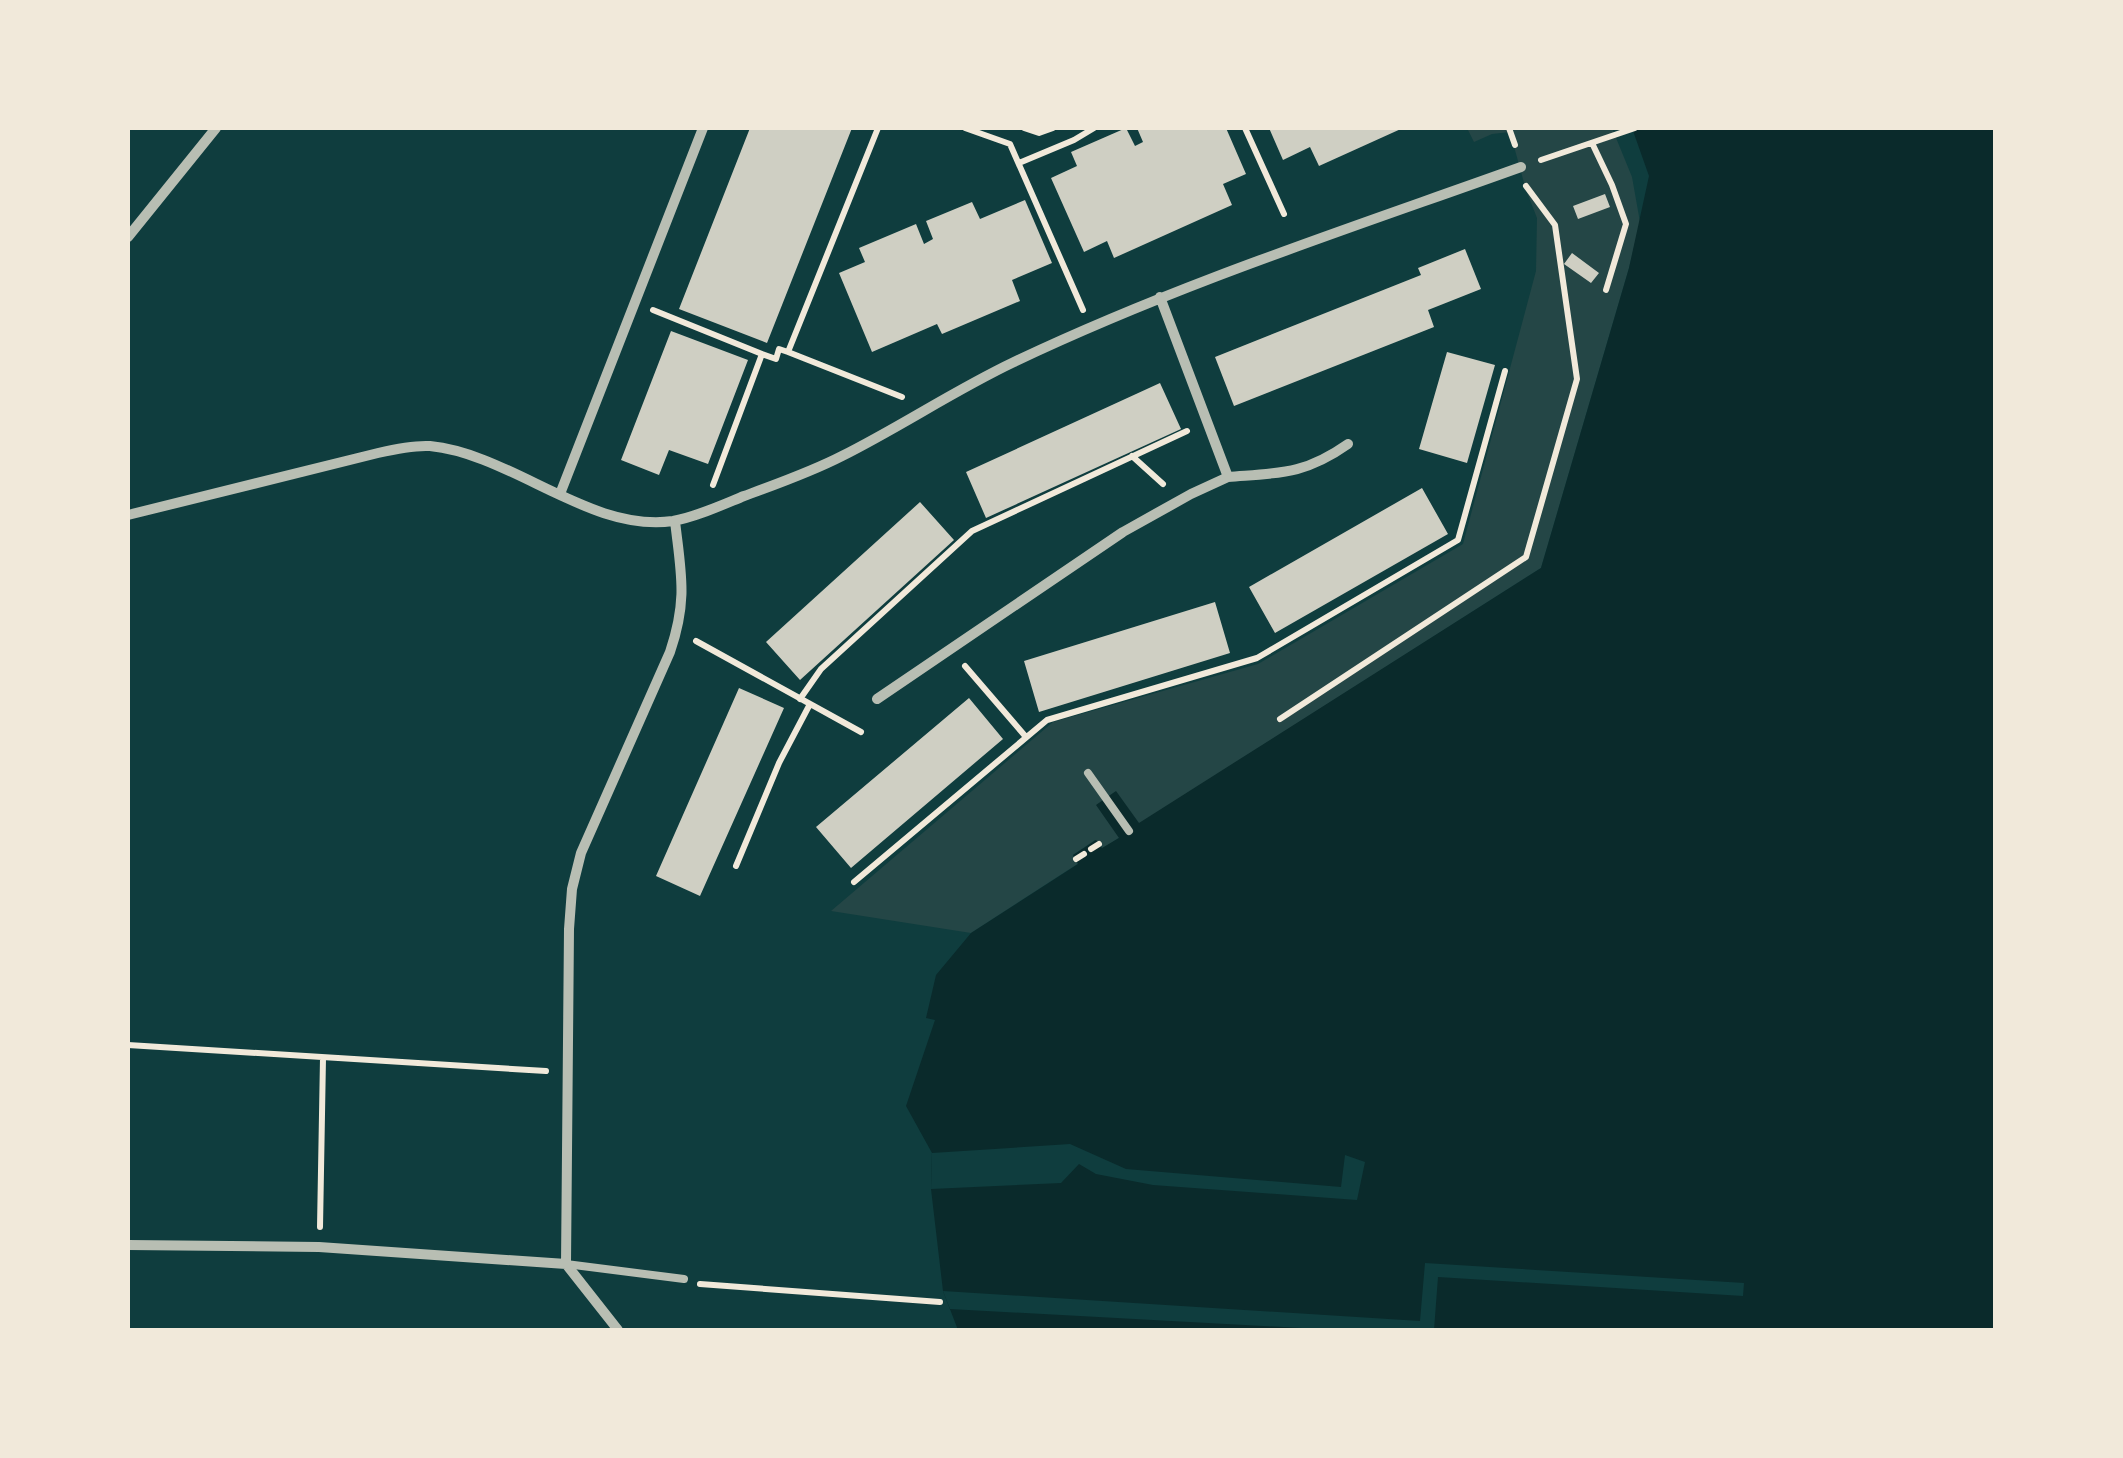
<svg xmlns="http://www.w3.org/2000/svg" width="2123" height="1458" viewBox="0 0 2123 1458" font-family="Figtree,sans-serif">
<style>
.green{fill:#244646}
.water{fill:#0a2a2b}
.pier{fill:#0f3d3e}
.building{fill:#cfcfc3}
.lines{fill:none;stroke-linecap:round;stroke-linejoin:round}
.path{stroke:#f1e9da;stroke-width:6}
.service{stroke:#b8beb3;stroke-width:8}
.minor{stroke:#b8beb3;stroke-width:10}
</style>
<rect width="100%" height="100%" fill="#0f3d3e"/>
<!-- green -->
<path class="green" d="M1467 128H1612L1632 177 1640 222 1629 268 1541 568 1139 824 1115 792 1097 805 1120 837 1102 849 1095 840 1073 855 1079 863 971 933 831 911 1053 722 1258 664 1463 544 1536 271 1537 218 1526 190 1510 132 1492 134 1474 142Z"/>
<!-- water -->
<path class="water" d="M1632 128H1995V1330H958L943 1291 931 1189 932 1153 906 1106 935 1020 926 1018 936 975 971 933 1078 864 1073 855 1096 840 1102 848 1119 838 1096 805 1116 791 1139 823 1541 568 1629 268 1649 176Z"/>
<!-- pier -->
<path class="pier" d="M1070 1144 1126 1169 1341 1187 1345 1155 1365 1162 1357 1200 1153 1185 1096 1174 1079 1164 1061 1183 931 1189 932 1153Z
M1425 1263 1744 1283 1743 1296 1438 1277 1434 1330H1338L950 1309 943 1291 1420 1321Z"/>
<!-- building -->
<path class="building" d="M750 128H852L767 343 679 309Z
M1126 128 1135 146 1143 142 1137 128H1226L1246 174 1223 184 1232 205 1114 258 1107 241 1084 252 1051 178 1077 166 1071 152Z
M1269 128H1403L1319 166 1310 147 1283 160Z
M1605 194 1610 207 1578 219 1573 206Z
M1025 200 1052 263 1012 280 1020 301 942 334 937 324 872 352 839 273 865 262 859 248 916 224 924 244 933 239 926 221 972 202 980 219Z
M1465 249 1481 289 1428 310 1434 327 1234 406 1215 357 1421 275 1418 268Z
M1572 253 1599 273 1591 283 1564 264Z
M671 331 748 360 708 464 669 450 659 475 621 460Z
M1447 352 1495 365 1467 463 1419 449Z
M1160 383 1181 429 986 518 966 472Z
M1422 488 1448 534 1275 633 1249 587Z
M920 502 954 540 800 680 766 642Z
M1215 602 1230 653 1039 712 1024 661Z
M739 688 784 708 700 896 656 876Z
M969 698 1003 739 851 868 816 827Z"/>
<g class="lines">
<!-- path -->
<path class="path" d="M878 128 788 352 902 397
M965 128 1010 144 1083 310
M1024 128 1039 133 1053 128
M1245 128 1284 214
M1509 128 1515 145
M1592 143 1612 185 1626 224 1606 290
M1541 160 1635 128
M1019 163 1074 140 1094 128
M653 310 762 354 713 485
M762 354 776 359 779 349 788 352
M1132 456 1163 484
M696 641 861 732
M965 666 1026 737
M800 699 821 669 972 531 1187 431
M1280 719 1526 557 1577 379 1555 225 1526 186
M1091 849 1099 844
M1076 859 1084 854
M736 866 779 763 810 704
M854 882 1047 720 1257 658 1458 540 1505 371
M128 1045 546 1071
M320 1227 323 1058
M700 1284 940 1302"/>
<!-- service -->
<path class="service" d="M1088 773 1129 831
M566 1264 684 1279"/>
<!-- minor -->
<path class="minor" d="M128 237 216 128
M1228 477C1279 473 1304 475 1348 444
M560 494 703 128
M128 515 378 453C395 449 413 445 430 446 512 454 590 533 673 521 696 517 722 505 744 496 777 484 811 472 842 456 900 427 955 390 1014 362 1178 284 1351 228 1521 167
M877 699 1123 532 1191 494 1228 477 1160 297
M128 1245 319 1247 566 1264
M566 1264 569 929 572 889 581 853 670 652C688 599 681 574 675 521
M566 1264 618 1330"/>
</g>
<!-- border -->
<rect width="2123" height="1458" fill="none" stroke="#f1e9da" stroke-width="260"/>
</svg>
